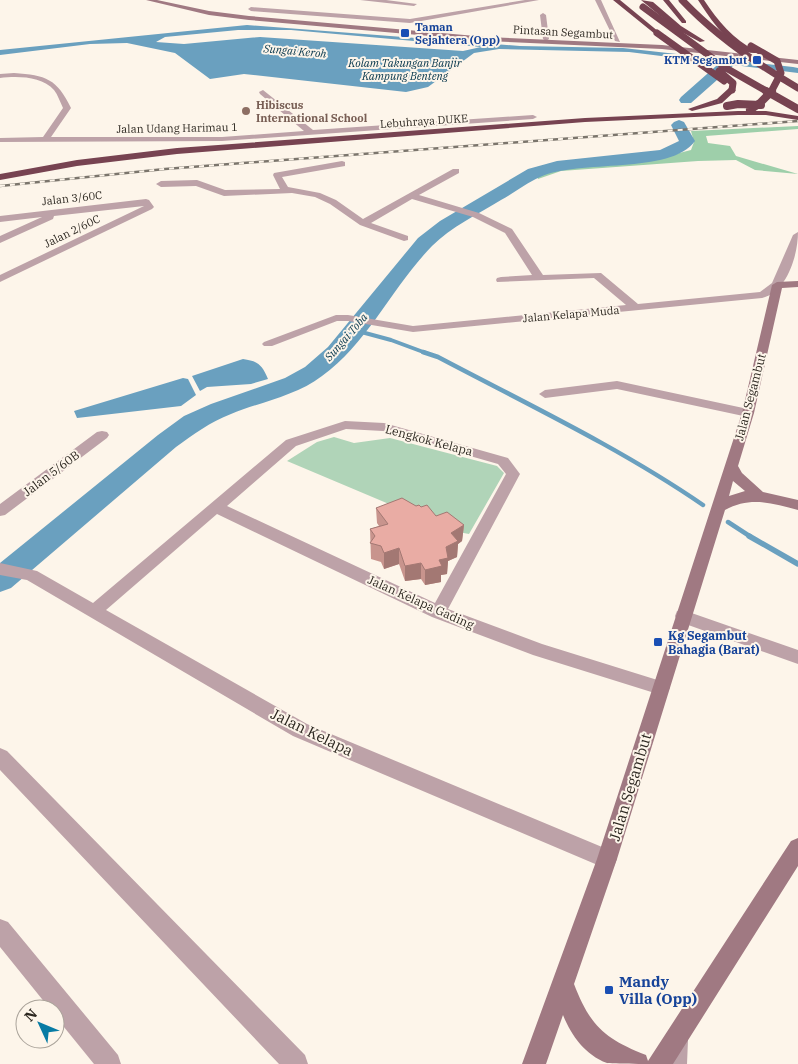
<svg xmlns="http://www.w3.org/2000/svg" width="798" height="1064" viewBox="0 0 798 1064" font-family="'IBM Plex Serif',serif">
<style>
.green{fill:#b0d4b8}
.forest{fill:#9ecfaa}
.water{fill:#6aa0bf;fill-rule:evenodd}
.lines{fill:none;stroke-linecap:round;stroke-linejoin:round}
.stream-far2{stroke:#6aa0bf;stroke-width:4}
.stream-far1{stroke:#6aa0bf;stroke-width:4.5}
.stream{stroke:#6aa0bf;stroke-width:5.5}
.river{fill:#6aa0bf;fill-rule:evenodd}
.street{fill:#bda2a8;fill-rule:evenodd}
.secondary{fill:#a07982;fill-rule:evenodd}
.highway{fill:#774351;fill-rule:evenodd}
.rail-casing{stroke:#7b756c;stroke-width:2.5}
.rail{stroke:#fdf5ea;stroke-width:2;stroke-dasharray:5;stroke-linecap:butt}
.highway-bridge-far1{stroke:#774351;stroke-width:7}
.highway-bridge{stroke:#774351;stroke-width:8}
.wall{fill:#c8948d}
.shaded-wall{fill:#a37873}
.building{fill:#e9aca4;stroke:#a37873}
.transit-dot{fill:#1a4fb4;stroke:#fdf5ea;stroke-width:2}
.education-dot{fill:#8d6e63;stroke:#fdf5ea;stroke-width:2}
.labels{text-anchor:middle;dominant-baseline:central;stroke-width:4;stroke-linejoin:round;paint-order:stroke}
.far-transit-label{font-size:11px;font-weight:bold;fill:#164399;stroke:#fdf5ea;text-anchor:start}
.far-street-label{font-size:11px;fill:#2d2821;stroke:#fdf5ea}
.far-water-label{font-size:11px;font-style:italic;fill:#023349;stroke:#fdf5ea}
.far-education-label{font-size:11px;font-weight:bold;fill:#785e54;stroke:#fdf5ea;text-anchor:start}
.street-label{font-size:12px;fill:#2d2821;stroke:#fdf5ea}
.transit-label{font-size:12px;font-weight:bold;fill:#164399;stroke:#fdf5ea;text-anchor:start}
.near-street-label{font-size:15px;fill:#2d2821;stroke:#fdf5ea}
.near-transit-label{font-size:15px;font-weight:bold;fill:#164399;stroke:#fdf5ea;text-anchor:start}
</style>
<rect width="100%" height="100%" fill="#fdf5ea"/>
<!-- green -->
<path class="green" d="M334 437 354 443 390 438 497 466 504 473 469 534 453 531 287 461 317 442Z"/>
<!-- forest -->
<path class="forest" d="M798 126V129L706 136 708 143 730 146 736 156 798 174 755 170 736 160 698 161 561 171 538 179 537 175 562 167 660 158 691 150 694 142 691 131Z"/>
<!-- water -->
<path class="water" d="M247 25 520 46 623 48 793 67 798 68V73L629 52 499 49 474 53 428 87 406 92 244 74 210 79 175 53 127 43 90 44 0 55V50ZM238 30H291L481 47 463 51 260 37 184 44 156 42 165 37Z
M243 359C258 361 262 365 268 379L251 384 207 387 200 391 192 376Z
M183 378 188 379 196 395 181 406 77 418 74 411Z"/>
<g class="lines">
<!-- stream-far2 -->
<path class="stream-far2" d="M354 330 391 340 426 353"/>
<!-- stream-far1 -->
<path class="stream-far1" d="M423 352 438 357C527 404 620 448 703 505
M728 522 751 537"/>
<!-- stream -->
<path class="stream" d="M749 536 798 564"/>
<!-- river -->
<path class="river" d="M729 58 734 59 736 62 734 65 691 103H681L679 100 681 97 724 59Z
M679 120 684 122 695 141C671 175 578 159 540 177 526 183 514 193 501 200 478 214 451 227 432 246 392 287 368 343 322 376 296 396 260 402 231 414 210 422 194 434 176 447L11 588 0 592V563L158 435 184 416 211 404 285 378 305 367 328 347 418 238 440 221 528 169 557 161 660 150 679 141 671 125 674 122Z"/>
<!-- street -->
<path class="street" d="M360 0H386L417 4 414 6Z
M525 0H539L410 23 251 11 248 9 251 7 410 19Z
M595 0H601L620 42 615 41Z
M543 13 546 15 549 39 546 41 543 39 540 15Z
M14 73C46 75 57 79 71 108L51 137H222L304 131 260 94 259 92 263 90 313 130 533 115 537 117 533 119 222 141 0 142V138L43 137 63 108C60 102 58 95 54 90 42 76 17 76 0 78V74Z
M342 161 345 162V166L282 177 288 187 320 193 336 200 363 219 453 169H459V173L419 195 479 213 512 229 543 275 601 273 638 304 760 292 772 283 793 235 798 232C798 255 787 292 762 298L413 332 348 321H337L272 346H264L262 344 264 342 336 315H348L413 326 626 305 594 278 497 282 496 280 497 278 501 277 532 275 505 233 473 217 412 199 371 223 408 236V240L404 241 360 225 330 204 315 197 292 193 224 196 196 186 161 187 156 184 161 181 197 180 225 190 280 189 273 175 274 173Z
M146 199 149 200 154 207 152 209 0 282V275L144 206 54 216 53 219 0 243V236L42 217 0 222V216Z
M617 381 748 409 754 413 748 417 617 389 545 398 539 394 545 390Z
M345 421 384 423 508 458 520 474 448 609 542 644 667 683 670 688 667 693 661 695 533 655 432 617 217 514 106 610 307 724 614 852 617 859 614 866 607 869 293 736 27 580 0 575V563L37 571 93 603 286 440ZM346 429 383 431 498 464 506 474 435 603 227 506 296 446Z
M102 431 107 432 109 435 107 438 5 515 0 516V504L97 432Z
M683 610 798 650V664L677 621 675 616 677 611Z
M0 748 7 751 305 1055 308 1064H279L0 770Z
M0 919 8 922 118 1055 121 1064H94L55 1016V1009H50L0 947Z
M676 1028 684 1032 688 1040 687 1064H663L664 1040 668 1032Z"/>
<!-- secondary -->
<path class="secondary" d="M146 0H157L209 11 249 16 487 37 662 45 798 60V64L662 49 487 41 249 20 209 15Z
M798 281V287L782 288 754 413 738 466 742 473 763 492 798 500V510C772 503 750 496 725 510L617 859 574 984C590 1026 605 1039 646 1055L648 1061 791 841 798 838V866L673 1064C659 1064 617 1064 607 1063 585 1055 571 1035 563 1015L546 1064H522L597 859 742 413 772 285 777 282ZM733 481 745 491 729 496Z"/>
<!-- highway -->
<path class="highway" d="M613 0H620L659 32V34H655Z
M641 0 653 2 681 26 705 41 700 42 676 29Z
M663 0H669L686 21V23H682Z
M698 0H704C718 21 733 39 756 51V53C734 55 709 17 698 0Z
M729 88 736 90 722 103 692 111 688 109 717 99Z
M738 111H766L798 116V120L766 115H738L585 122 177 154 77 166 0 180V174L77 160 177 148 585 118Z"/>
<!-- rail casing -->
<g class="rail-casing">
<path id="rail" d="M0 186 165 169 798 121"/>
</g>
<!-- rail -->
<use href="#rail" class="rail"/>
<!-- highway-bridge-far1 -->
<path class="highway-bridge-far1" d="M682 0C716 36 755 63 798 88
M643 7 726 68 768 92
M657 33 724 81
M751 46 777 61 781 73 771 92
M719 71 733 83 732 90"/>
<!-- highway-bridge -->
<path class="highway-bridge" d="M766 91 798 109
M727 106 738 104 761 105
M750 110 760 103 772 91"/>
</g>
<!-- wall -->
<path class="wall" d="M416 506 421 507 436 516 464 525 462 541 458 544 457 557 448 561 447 574 441 575V582L425 585 421 579 405 581 399 564 384 569 381 562 371 559 370 529 379 526 377 523 376 508Z"/>
<!-- shaded-wall -->
<path class="shaded-wall" d="M464 525 462 541 458 544 457 557 448 561 447 574 441 575V582L425 585V570L439 560 446 547 451 533Z
M399 548V564L384 569V553Z
M421 563V579L405 581V566Z"/>
<!-- building -->
<path class="building" d="M402 498 416 506 419 505 421 507 427 505 436 516 447 512 464 525 451 533 458 541 446 547 448 558 439 560 442 566 425 570 421 563 405 566 399 548 384 553 381 546 370 543 375 536 370 529 388 524 376 508Z"/>
<!-- markers -->
<g class="transit-dot">
<rect x="400" y="28" width="10" height="10" rx="2.5"/>
<rect x="752" y="55" width="10" height="10" rx="2.5"/>
<rect x="653" y="637" width="10" height="10" rx="2.5"/>
<rect x="604" y="985" width="10" height="10" rx="2.5"/>
</g>
<circle class="education-dot" cx="246" cy="111" r="5"/>
<g class="labels">
<!-- far-transit labels -->
<g class="far-transit-label">
<text x="415" y="27">Taman<tspan x="415" dy="13">Sejahtera (Opp)</tspan></text>
<text x="747" y="60" text-anchor="end">KTM Segambut</text>
</g>
<!-- far-street labels -->
<g class="far-street-label">
<text transform="translate(563 32) rotate(3)">Pintasan Segambut</text>
<text transform="translate(424 121) rotate(-4)">Lebuhraya DUKE</text>
<text transform="translate(177 128) rotate(-1)">Jalan Udang Harimau 1</text>
<text transform="translate(72 198) rotate(-6)">Jalan 3/60C</text>
<text transform="translate(72 231) rotate(-26)">Jalan 2/60C</text>
<text transform="translate(571 314) rotate(-5)">Jalan Kelapa Muda</text>
</g>
<!-- far-water labels -->
<g class="far-water-label">
<text transform="translate(295 51) rotate(5)">Sungai Keroh</text>
<text x="405" y="63">Kolam Takungan Banjir<tspan x="405" dy="13">Kampung Benteng</tspan></text>
<text transform="translate(346 337) rotate(-49)">Sungai Toba</text>
</g>
<!-- far-education labels -->
<g class="far-education-label">
<text x="256" y="105">Hibiscus<tspan x="256" dy="13">International School</tspan></text>
</g>
<!-- street labels -->
<g class="street-label">
<text transform="translate(750 397) rotate(-75)">Jalan Segambut</text>
<text transform="translate(429 440) rotate(15)">Lengkok Kelapa</text>
<text transform="translate(51 473) rotate(-37)">Jalan 5/60B</text>
<text transform="translate(421 602) rotate(24)">Jalan Kelapa Gading</text>
</g>
<!-- transit labels -->
<g class="transit-label">
<text x="668" y="635">Kg Segambut<tspan x="668" dy="14">Bahagia (Barat)</tspan></text>
</g>
<!-- near-street labels -->
<g class="near-street-label">
<text transform="translate(312 732) rotate(26)">Jalan Kelapa</text>
<text transform="translate(630 787) rotate(-73)">Jalan Segambut</text>
</g>
<!-- near-transit labels -->
<g class="near-transit-label">
<text x="619" y="981">Mandy<tspan x="619" dy="17">Villa (Opp)</tspan></text>
</g>
</g>
<!-- north arrow -->
<g transform="translate(40 1024) rotate(314)"><circle r="24" fill="#fdf5ea" stroke="#aaa39a"/>
<path d="M0-4L9 19L0 12L-9 19Z" fill="#087ba4"/>
<text y="-8" font-size="14" font-weight="bold" text-anchor="middle" fill="#2d2821">N</text>
</g>
</svg>
